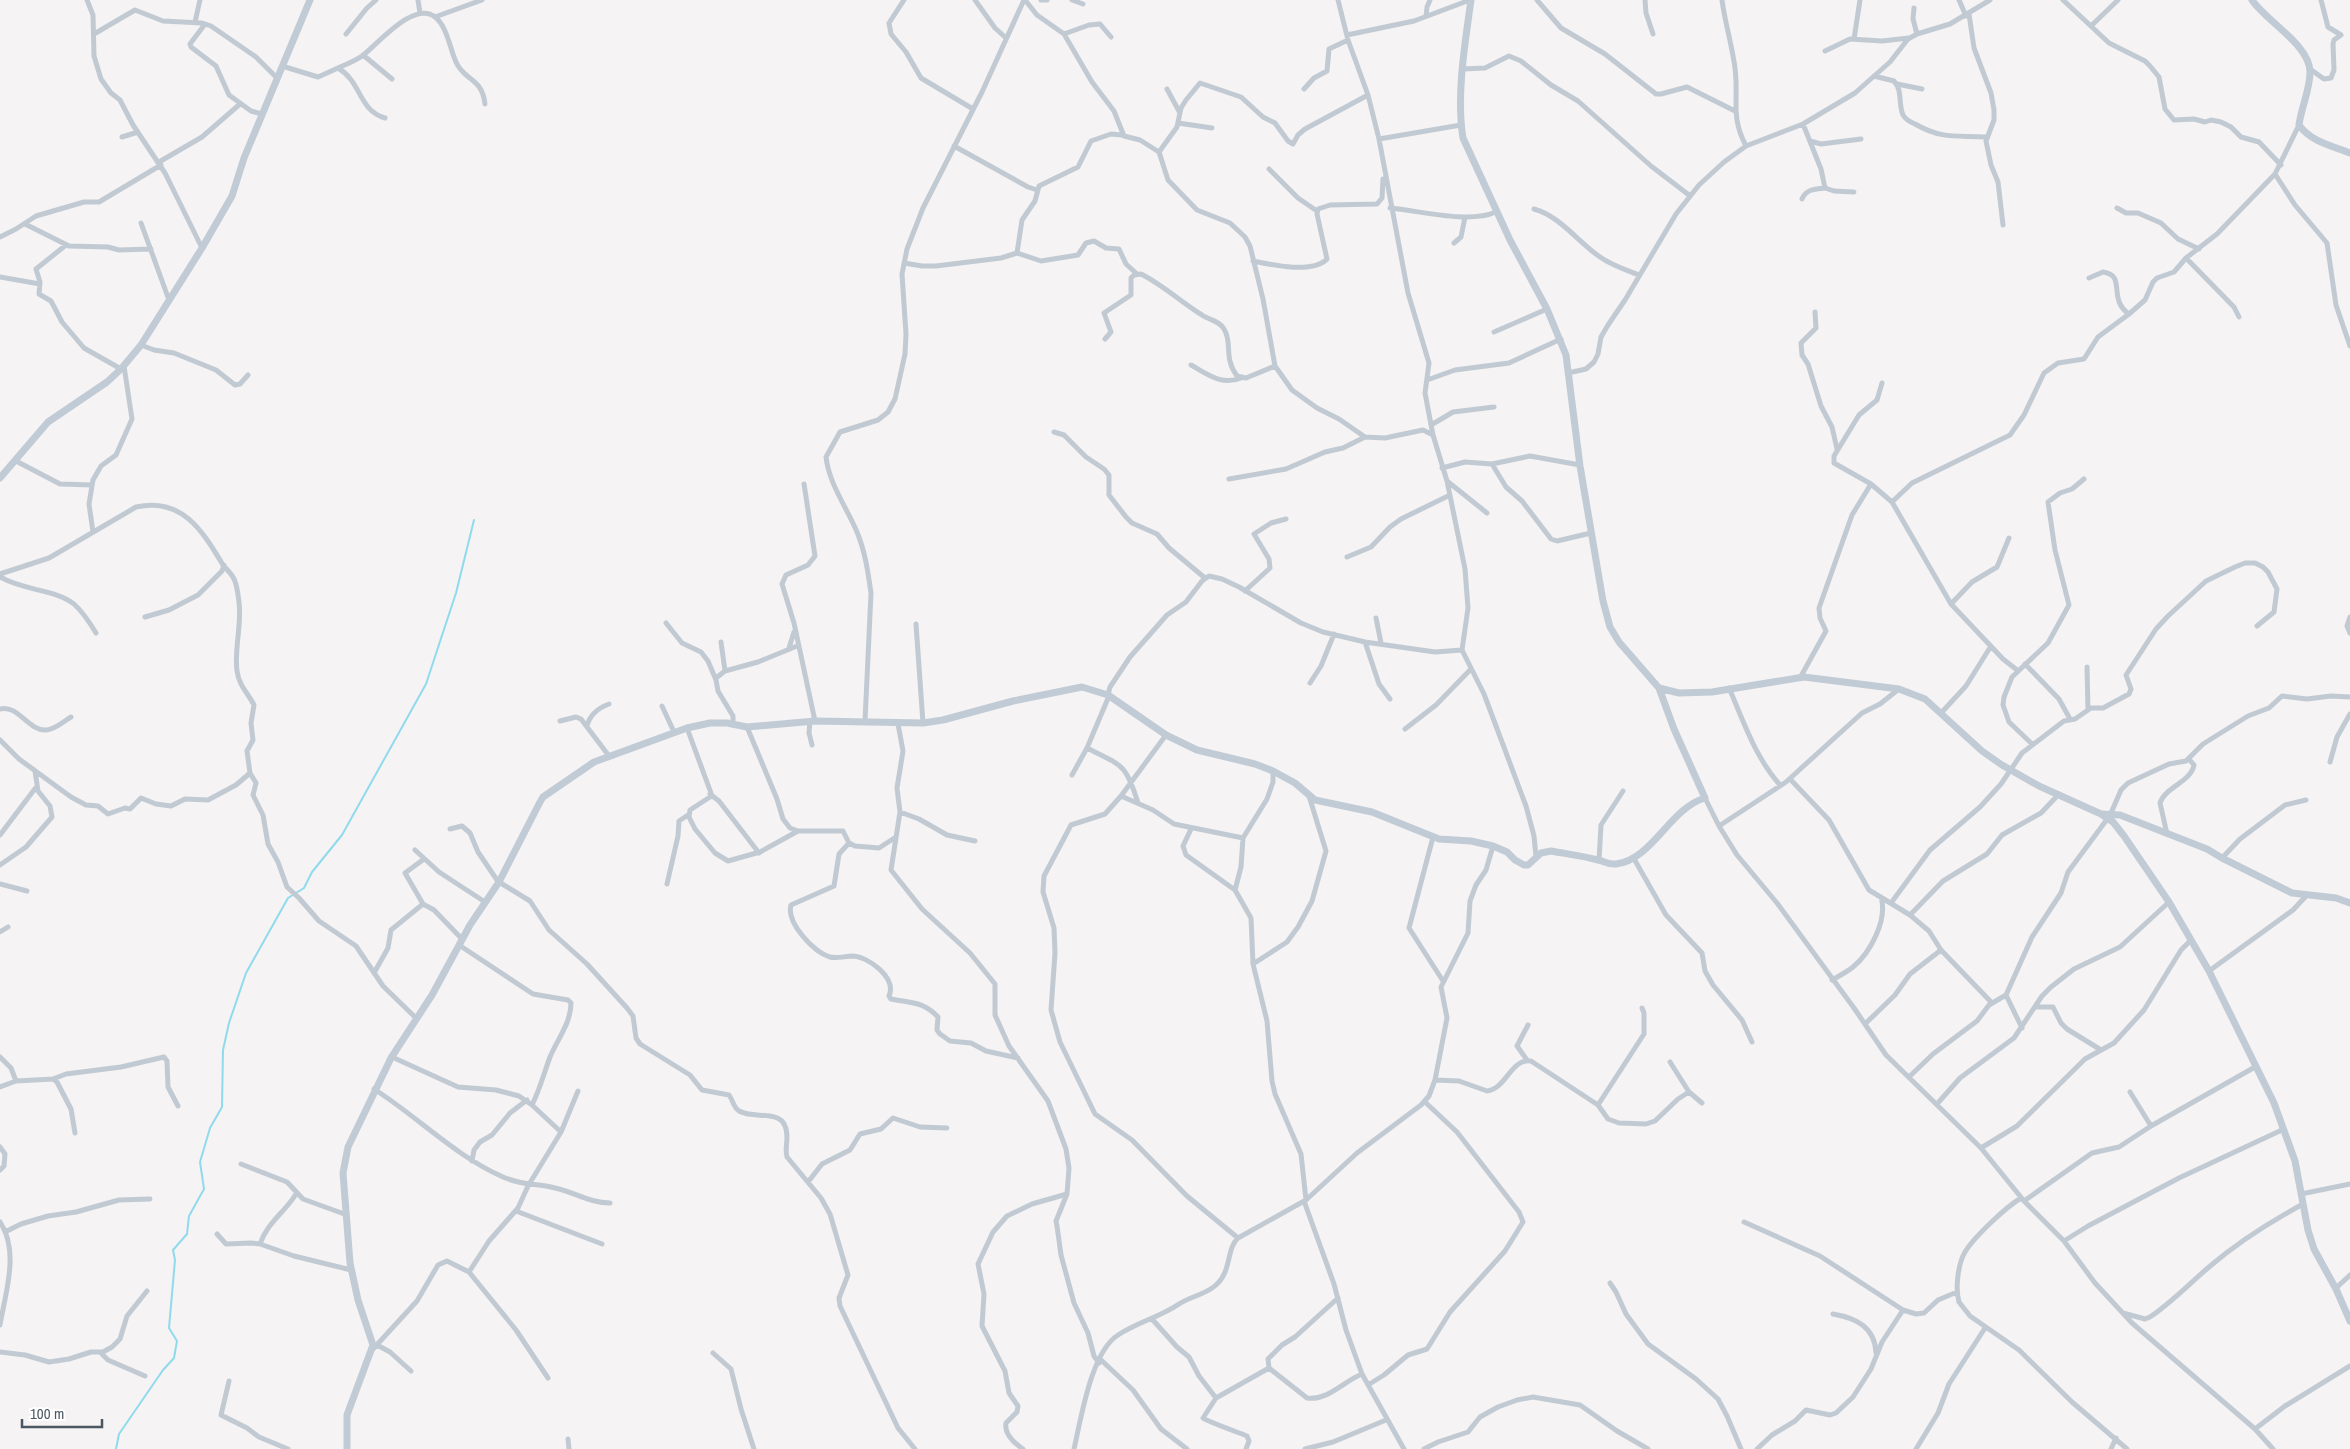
<svg xmlns="http://www.w3.org/2000/svg" width="2350" height="1449" viewBox="0 0 2350 1449" font-family="'Archivo Narrow',sans-serif">
<style>
.lines{fill:none;stroke-linecap:round;stroke-linejoin:round}
.stream{stroke:#90daee;stroke-width:2}
.street{stroke:#c1cad2;stroke-width:5}
.secondary{stroke:#c1cbd6;stroke-width:7}
</style>
<rect width="100%" height="100%" fill="#f5f3f3"/>
<g class="lines">
<!-- stream -->
<path class="stream" d="M116 1449 119 1434 163 1370 174 1358 177 1341 169 1328 175 1260 173 1250 187 1234 189 1216 204 1189 200 1162 210 1128 222 1107 223 1050 229 1023 246 973 288 898 304 888 312 872 342 835 426 684 456 593 474 520"/>
<!-- street -->
<path class="street" d="M87 0 93 15 94 56 101 79 111 93 120 100 133 125 165 173 202 248
M418 0 420 13
M904 0 889 23 891 34 906 52 921 78 973 109
M975 0 995 28 1006 38
M1025 0 1037 15 1064 34 1092 82 1114 111 1124 136 1140 140 1159 152 1168 180 1197 210 1230 223 1245 237 1250 246 1263 299 1275 366 1292 390 1317 408 1339 419 1365 437 1385 438 1423 430 1433 435
M1041 0H1047
M1072 0 1083 4
M1338 0 1348 40 1368 95 1379 139 1408 293 1429 363 1425 393 1433 435 1447 481 1465 569 1468 608 1462 650 1484 694 1526 806 1534 836 1536 857
M1537 0 1561 28 1605 54 1656 94H1661L1687 87 1735 111
M1645 0 1646 13 1653 34
M1722 0C1725 23 1732 45 1735 68 1739 100 1730 116 1746 146
M1959 0 1966 16
M2063 0 2109 43 2145 61 2150 66 2159 77 2165 109 2174 120 2194 119 2205 122 2211 120 2221 122 2231 127 2241 137 2259 142 2281 165
M1914 8 1913 19 1917 34
M1969 14 1974 48 1991 93 1994 110V120L1986 141 1991 165 1998 182 2003 225
M1426 16 1427 7 1430 0
M435 17 482 0
M195 22 200 0
M205 24 190 44 191 47 216 66 229 95 251 111 262 114
M2092 25 2118 0
M94 34 135 10 163 21 202 23 211 26 256 57 277 78
M346 34 367 8 376 0
M1064 34 1089 25 1100 24 1111 37
M1347 35 1414 21 1470 0
M1854 39 1860 0
M1825 51 1850 39 1882 41 1909 38
M363 55 392 79
M282 66 318 77 338 68C362 82 358 110 385 118
M338 68C347 64 355 61 362 56 378 44 414 0 435 17 447 26 450 49 456 62 464 81 482 77 485 104
M1463 69 1485 68 1509 56 1521 61 1551 85 1578 101 1651 166 1689 195
M2310 69 2324 79 2331 78 2334 70 2333 44 2334 40 2341 35 2328 27 2321 0
M1874 76 1894 81C1903 91 1898 104 1903 115 1906 120 1910 122 1915 124 1943 140 1957 135 1987 137
M1897 84 1922 89
M1167 89 1180 113
M1304 89 1314 78 1327 71 1329 49 1348 40
M1178 123 1212 128
M1803 124 1821 169 1825 188 1834 191 1854 192
M122 137 138 132
M1379 139 1461 125
M1810 141 1821 144 1861 139
M954 146 1028 187 1037 190
M1159 152 1177 127 1181 108 1186 100 1200 83 1241 97 1263 117 1275 123 1288 141 1293 144 1298 135 1305 129 1368 95
M159 162 202 137 240 104
M1269 169 1298 198 1317 211
M2275 174 2295 205 2327 243 2336 305 2350 346
M1802 199C1806 189 1815 189 1825 188
M1390 208C1421 211 1468 224 1496 212
M2117 208 2126 213H2138L2161 223 2178 239 2199 249
M1534 209C1560 216 1578 242 1600 257 1611 265 1626 270 1639 275
M141 223 169 300
M25 224 69 246 108 247 119 250 151 249
M0 237 16 229 36 216 84 202H99L161 165
M1454 243 1461 237 1465 217
M66 245 36 269 40 282 39 294 51 301 62 322 84 348 121 369
M1017 253 1022 220 1035 201 1039 186 1078 167 1091 141 1111 134 1122 135
M2186 258 2234 307 2239 317
M1253 261C1272 265 1313 274 1327 259L1317 214 1318 209 1330 205 1377 204 1382 198 1383 179
M904 263 922 266H936L1001 258 1017 253 1041 261 1078 255 1086 243 1094 241 1106 248 1119 249 1126 264 1137 274
M0 277 40 284
M2089 278 2103 272C2127 275 2107 299 2129 314
M1815 312 1816 328 1801 343 1802 355 1808 364 1821 406 1832 427 1837 449
M1494 332 1547 309
M1105 339 1111 332 1104 313 1131 295V278L1134 275 1141 274C1163 285 1181 302 1202 315 1209 320 1220 321 1224 329 1233 343 1223 357 1237 376L1246 378 1275 366
M141 345 154 350 174 353 216 370 235 385 240 384 248 375
M1191 365C1207 374 1222 386 1241 378
M1568 373 1586 369 1594 362 1598 354 1601 337 1608 325 1625 300 1676 214 1699 185 1724 162 1746 146 1803 124 1855 93 1890 62 1908 39 1917 34 1950 24 1990 0
M1427 380 1455 370 1509 363 1561 339
M1882 383 1877 400 1859 415 1834 456V463L1871 484 1892 502 1951 604 2003 659 2017 670
M1431 425 1453 412 1494 407
M1054 432 1064 435 1086 457 1104 469 1109 475V495L1126 517 1132 523 1157 534 1169 548 1205 578
M16 461 60 484 92 485
M1492 464 1506 487 1522 501 1551 539 1557 541 1591 533
M1442 468 1465 462 1492 464 1530 456 1580 465
M1229 479 1286 469 1325 452 1343 448 1365 437
M1447 481 1487 513
M804 484 815 556 808 565 786 575 782 584 794 623 815 721
M1892 502 1912 483 2010 435 2024 415 2044 373 2058 363 2084 359 2098 337 2129 314 2145 300 2153 282 2157 278 2174 272 2186 258 2217 234 2275 174 2299 125
M93 532 89 504 93 480 101 466 116 455 132 419 124 366
M1347 557 1371 547 1390 527 1401 519 1450 495
M0 574 49 558 136 507C182 497 202 530 223 565 226 569 230 572 233 577 237 583 238 594 239 602 242 625 234 649 237 671 239 686 248 693 254 705L251 723 253 740 247 751 250 773 256 783 253 795 263 815 268 844 278 862 287 887 299 898 319 921 356 946 383 986 417 1019
M0 577C24 591 55 589 74 604 83 612 90 623 96 633
M1245 591 1270 568 1269 559 1254 534 1271 523 1286 519
M1951 604 1972 582 1997 567 2009 538
M145 617 169 610 198 595 222 571 224 565
M2350 617 2347 626 2350 633
M1376 618 1381 643
M666 623 682 643 701 652 708 661 716 680 718 691 733 716V725
M916 624 923 723
M721 642 725 671
M1365 642 1379 684 1390 699
M789 648 794 632
M2025 664 2059 699 2070 719
M2087 667 2088 710
M716 678 725 671 758 662 797 646
M1800 678 1826 631 1820 618 1819 608 1852 515 1871 484
M1310 683 1321 666 1334 634
M1729 688C1744 722 1755 757 1780 785
M1108 695 1110 687 1130 657 1167 615 1186 602 1202 581 1209 576 1222 579 1239 587 1301 623 1323 632 1365 642 1435 652 1462 650
M662 706 674 732
M0 709C18 704 28 731 46 730 55 730 64 721 71 717
M1942 712 1966 686 1991 646
M560 721 576 717 581 719 609 756
M810 721 809 733 812 745
M865 721 871 593C868 572 865 551 857 532 847 508 829 484 826 457L840 432 878 420 888 412 895 399 905 354 906 334 902 274 907 249 923 208 982 92 1024 0
M898 724 903 751 897 788 900 812 891 870 922 909 970 953 995 984V1015L1009 1046 1048 1101 1066 1149 1069 1168 1067 1194 1056 1221 1057 1226 1061 1255 1074 1303 1088 1333 1094 1356 1099 1363
M587 726C590 714 598 708 609 704
M747 727 777 799 783 819 790 828 798 831
M687 728 711 793 710 797 690 810 689 817 695 829 715 853 728 861 760 852 798 831H843L849 843 855 846 879 848 896 837
M1405 729 1436 705 1471 669
M1166 735 1121 796 1105 814 1071 825 1044 876 1043 892 1054 928 1055 953 1051 1010 1060 1042 1095 1114 1132 1140 1187 1196 1238 1238
M0 740 19 759 71 797 86 805 98 806 108 814 125 808 130 809 141 798 156 804 171 806 185 799 208 800 236 785 250 773
M2032 744 2009 722 2003 705 2004 697 2012 677 2048 643 2069 605 2055 550 2048 502 2060 493 2072 489 2084 479
M1087 748C1123 766 1126 764 1138 803
M2330 762 2337 737 2350 714
M1273 771V782L1267 799 1243 838 1241 867 1235 890 1251 918 1253 964 1267 1021 1272 1081 1275 1094 1301 1154 1306 1200
M1072 775 1087 748 1109 696
M1790 779 1829 820 1869 890 1910 915 1929 931 1941 950 1992 1003
M710 794 719 801 759 853
M1121 796 1153 810 1174 824 1243 838
M1705 798 1719 826 1737 855 1777 903 1854 1008 1886 1055 1981 1148 2024 1201 2064 1241 2095 1283 2132 1323 2255 1429 2273 1449
M900 812 919 819 947 835 975 841
M2111 813 2121 790 2128 783 2169 764 2186 761 2203 744 2248 716 2269 708 2282 696 2307 699 2331 696 2350 697
M1719 826 1786 782 1862 713 1880 704 1899 689
M450 829 462 826 470 833 478 852 499 883
M1191 829 1183 846 1186 855 1235 890
M2167 834 2160 803C2165 787 2191 782 2194 765L2189 759
M0 835 37 786
M1433 837 1409 928 1443 981
M849 843 839 854 834 886 791 905C786 922 813 952 830 957 837 959 845 956 853 956 869 957 897 978 889 996L891 999C910 1003 923 1001 938 1017L937 1030 940 1034 950 1041 971 1043 986 1051 1018 1058
M415 850 439 872 485 902
M1633 857 1666 915 1702 953 1705 971 1713 985 1742 1020 1752 1042
M2222 858 2240 839 2285 805 2306 800
M1599 860 1601 825 1623 791
M0 865 26 847 52 817 50 806 38 791 35 771
M499 882 530 901 549 930 587 964 627 1008 633 1016 636 1038 640 1044 690 1075 702 1090 729 1095C733 1100 733 1107 739 1111 753 1119 779 1110 785 1126 790 1137 784 1147 787 1157L821 1198 830 1214 848 1275 839 1298 840 1306 898 1428 915 1449
M0 884 27 891
M667 884 678 836 679 821 688 815
M1891 903 1930 850 1980 807 2001 784 2022 753 2064 721 2075 719 2091 708H2103L2129 694 2131 689 2126 675 2156 629 2168 616 2206 581 2235 567 2245 563H2255L2263 567 2268 572 2277 589 2274 612 2257 626
M423 904 405 873 424 859
M1910 915 1943 881 1987 854 2002 835 2041 813 2059 794
M0 932 8 927
M459 945 533 994 568 1000 571 1003C571 1023 557 1040 550 1057 544 1073 540 1089 532 1105
M1253 964 1287 942 1298 927 1312 901 1326 851 1309 796
M2209 971 2293 910 2307 895
M374 973 388 948 391 930 423 904 434 910 462 939
M1832 980C1839 976 1847 972 1853 967 1870 953 1888 920 1881 897
M2006 995 2022 1028
M2035 1007H2053L2061 1023 2067 1029 2101 1050
M1865 1024 1895 995 1910 974 1941 950
M0 1057 11 1068 16 1081
M392 1057 458 1087 496 1090 519 1096 532 1105 561 1132
M1527 1060 1517 1046 1528 1025
M1670 1062 1689 1092 1702 1103
M1909 1077 1933 1054 1977 1021 1989 1005 2006 995 2032 937 2061 893 2068 872 2108 818
M53 1079 66 1074 121 1067 164 1057 167 1061 168 1087 178 1106
M1435 1080 1459 1081 1487 1091C1506 1089 1511 1058 1531 1061L1598 1105 1608 1119 1619 1123 1646 1124 1655 1121 1678 1099 1689 1092
M0 1087 16 1081 53 1079 57 1082 71 1109 75 1133
M374 1089C418 1117 455 1156 503 1177 523 1186 536 1183 555 1188 574 1192 590 1203 610 1203
M2130 1092 2151 1126
M1937 1104 1960 1078 2014 1038 2042 996 2051 987 2074 969 2120 947 2169 902
M1598 1105 1644 1034V1013L1642 1008
M0 1147 5 1154 4 1166 0 1170
M1981 1148 2017 1126 2085 1059 2114 1043 2144 1010 2181 950 2191 940
M472 1161 474 1150 480 1142 492 1135 510 1113 527 1100
M241 1164 287 1182 303 1199 347 1215
M808 1182 822 1164 850 1150 860 1134 881 1129 893 1118 920 1127 947 1128
M2301 1194 2350 1184
M2021 1198C2006 1207 1974 1237 1965 1252 1958 1264 1955 1288 1959 1302L1970 1316 2019 1350 2072 1402 2127 1449
M1304 1201 1334 1284 1346 1330 1362 1374 1404 1449
M2024 1201 2092 1153 2119 1147 2151 1126 2255 1067
M516 1211 602 1244
M0 1222C20 1252 5 1294 0 1325
M1744 1222 1820 1256 1903 1310 1916 1314 1924 1313 1938 1300 1957 1292
M5 1232 21 1224 48 1216 76 1212 119 1200 150 1199
M217 1234 226 1244 251 1243 260 1244 294 1256 351 1270
M2064 1241 2088 1226 2179 1178 2284 1129
M260 1244C267 1223 285 1212 296 1194
M469 1272 489 1241 518 1208 528 1186 561 1132 578 1091
M1610 1283 1616 1292 1626 1314 1648 1344 1696 1379 1718 1399 1727 1416 1741 1449
M2336 1288 2350 1275
M2123 1313 2145 1319 2150 1317C2172 1302 2189 1284 2209 1267 2238 1242 2270 1222 2303 1204
M1833 1314C1856 1318 1875 1327 1876 1353
M1152 1319 1177 1347 1189 1357 1199 1376 1216 1398
M377 1345 390 1352 411 1371
M373 1349 417 1301 438 1265 447 1261 469 1272 516 1330 548 1378
M0 1352 25 1355 49 1362 69 1359 91 1352H103L112 1347 120 1339 127 1316 147 1291
M101 1353 108 1360 145 1376
M713 1353 731 1369 741 1409 754 1449
M1100 1359 1133 1390 1161 1429 1187 1449
M1269 1368 1268 1359 1282 1345 1295 1337 1338 1298
M229 1381 221 1415 247 1428 259 1437 288 1449
M1368 1385 1384 1375 1408 1355 1427 1349 1450 1312 1505 1251 1523 1222 1519 1212 1457 1132 1425 1102
M2255 1429 2285 1406 2350 1366
M568 1439 569 1449
M1023 1449C1014 1443 1004 1434 1006 1423L1017 1412 1018 1406 1009 1393 1005 1371 982 1326 984 1294 978 1264 993 1232 1007 1216 1032 1204 1067 1194
M1074 1449C1081 1419 1091 1352 1118 1335 1138 1322 1160 1317 1179 1304 1191 1296 1205 1295 1216 1285 1232 1271 1226 1249 1238 1238L1306 1200 1357 1153 1421 1105 1429 1096 1435 1080 1447 1018 1441 987 1468 933 1470 901 1476 885 1486 870 1493 846
M1246 1449 1249 1441 1247 1436C1240 1433 1206 1421 1203 1418L1216 1398 1269 1368 1307 1398C1328 1401 1344 1381 1362 1374
M1305 1449 1333 1442 1386 1420
M1424 1449 1438 1442 1468 1432 1480 1417 1498 1407 1517 1400 1533 1397 1580 1405 1617 1431 1648 1449
M1757 1449 1772 1435 1795 1421 1806 1410 1830 1415 1836 1413 1853 1397 1871 1369 1882 1342 1903 1310
M1916 1449 1938 1413 1949 1384 1985 1328
M2111 1449 2116 1438"/>
<!-- secondary -->
<path class="secondary" d="M1471 0C1465 43 1456 96 1463 138L1510 240 1547 309 1566 355 1580 466 1603 601 1610 627 1619 642 1659 688 1679 693 1712 692 1804 677 1899 689 1925 699 1982 751 2002 765 2039 786 2101 814 2113 822 2124 836 2169 902 2209 971 2274 1103 2295 1161 2308 1230 2314 1249 2336 1289 2350 1321
M2252 0C2266 21 2310 45 2310 72 2310 90 2301 108 2299 125 2311 142 2333 146 2350 153
M0 478 48 422 107 382 121 369 141 345 202 248 232 196 244 158 310 0
M2102 814 2120 815 2207 849 2222 858 2292 893 2336 898 2350 903
M347 1449V1415L373 1345 358 1300 350 1263 343 1173 348 1147 391 1058 432 995 470 925 499 882 540 802 543 797 594 762 687 728 710 723H727L747 727 815 721 923 723 943 720 1013 701 1082 687 1108 695 1166 735 1197 750 1255 764 1273 771 1295 783 1315 800 1372 812 1439 839 1471 841 1493 846 1507 852 1515 860 1524 865H1528L1541 853 1551 851C1567 854 1583 856 1598 860 1604 861 1609 865 1616 864 1652 860 1670 808 1705 798L1674 729 1659 688"/>
</g>
<!-- scale -->
<path d="M22 1419v8h80v-8" fill="none" stroke="#4a5661" stroke-width="2.5"/>
<text x="30" y="1419" font-size="15" fill="#4a5661" stroke="#ffffff" stroke-width="4" paint-order="stroke">100 m</text>
</svg>
